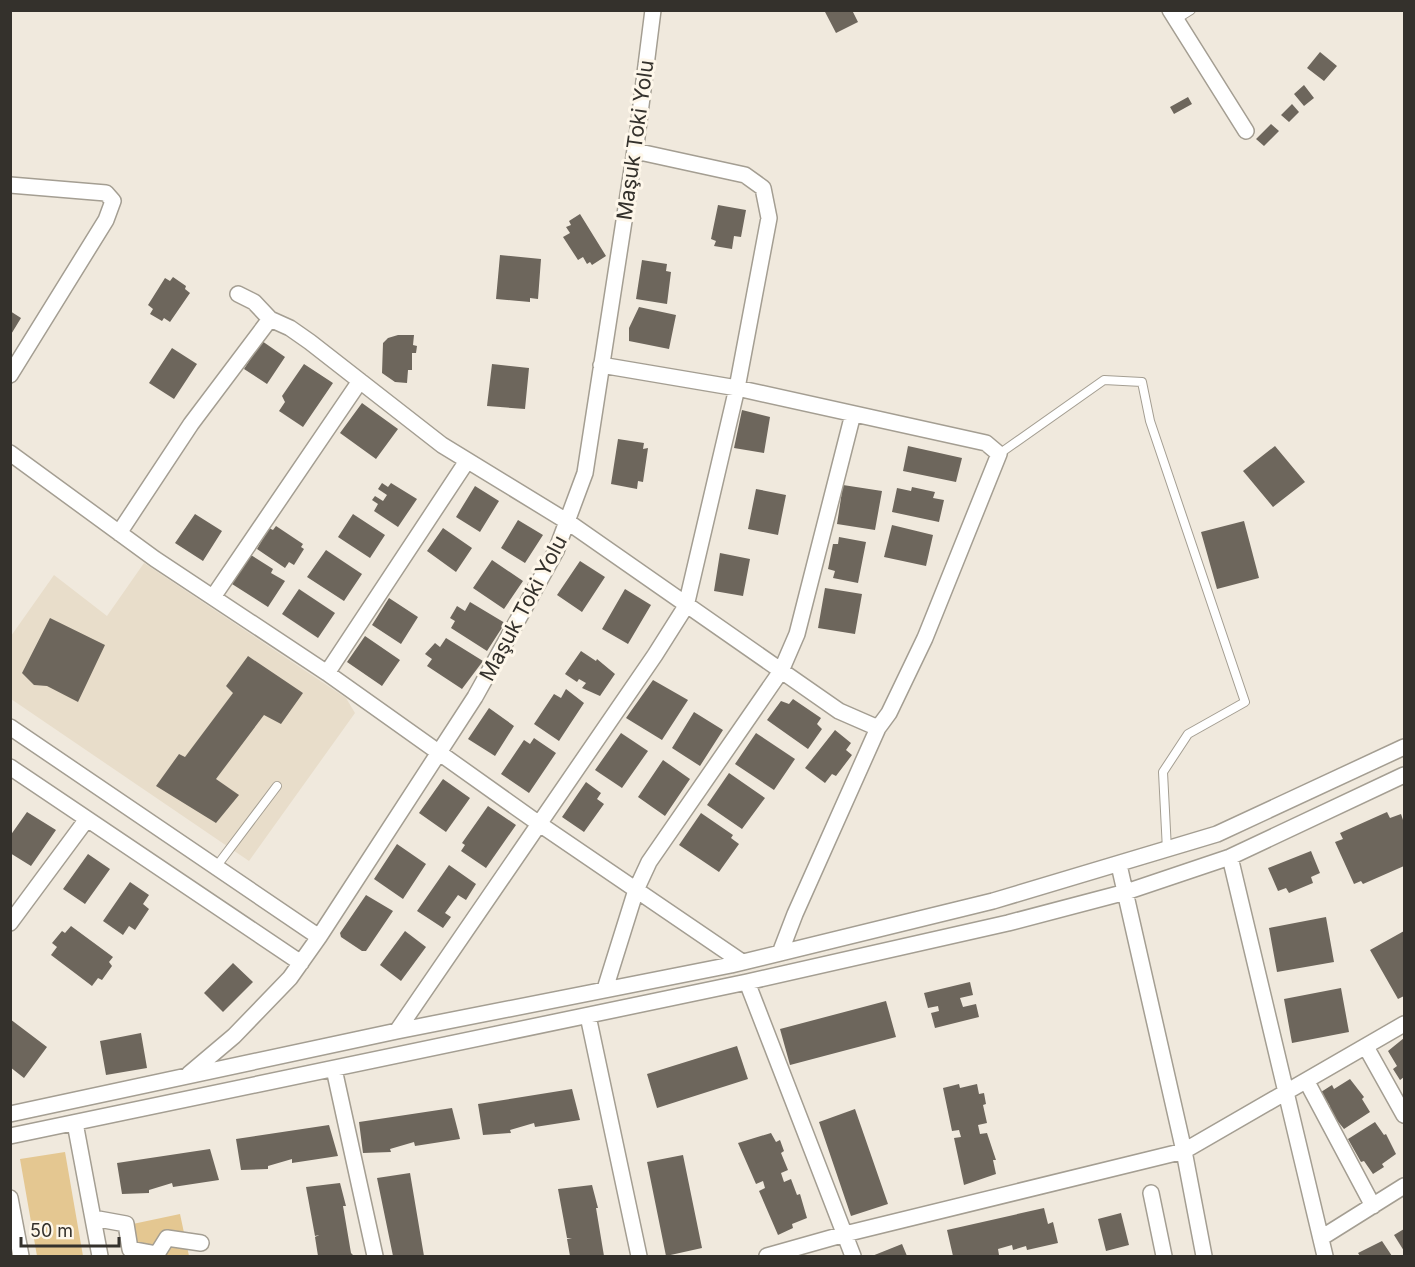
<svg xmlns="http://www.w3.org/2000/svg" width="1415" height="1267" viewBox="0 0 1415 1267" font-family="Inter,sans-serif">
<style>
.built{fill:#e8ddca}
.green{fill:#e4c791}
.building{fill:#6d665c}
.lines{fill:none;stroke-linecap:round;stroke-linejoin:round}
.lane-casing{stroke:#a49e92;stroke-width:10}
.street-casing{stroke:#a49e92;stroke-width:18}
.lane{stroke:#fff;stroke-width:8}
.street{stroke:#fff;stroke-width:15}
.labels{text-anchor:middle;dominant-baseline:central;stroke-width:6;stroke-linejoin:round;paint-order:stroke}
.street-label{font-size:21px;fill:#34312c;stroke:#fef7ea}
</style>
<rect width="100%" height="100%" fill="#f0e9dd"/>
<!-- built -->
<path class="built" d="M144 563 346 698 355 713 249 861 11 699V636L54 575 107 616Z"/>
<!-- green -->
<path class="green" d="M65 1152 83 1256H37L20 1159Z
M180 1214 189 1256H134L128 1225Z"/>
<!-- building -->
<path class="building" d="M824 10H852L858 22 836 33Z
M1320 52 1337 66 1324 81 1307 68Z
M1304 85 1314 98 1304 106 1294 94Z
M1188 97 1192 104 1174 114 1170 107Z
M1292 104 1299 112 1289 122 1281 115Z
M1271 124 1279 131 1264 146 1256 139Z
M718 205 746 210 741 237 734 236 732 249 714 246 716 241 711 239Z
M580 214 606 256 592 265 590 262 587 264 583 257 578 260 563 237 570 233 566 227 571 225 569 221Z
M500 255 541 259 538 299 530 298V302L496 299Z
M642 260 667 264 666 271 671 272 667 304 636 299Z
M173 277 186 286 185 289 190 293 170 322 164 318 162 321 150 314 153 309 148 305 165 278 170 281Z
M639 307 676 315 669 349 629 341V328Z
M10 311 21 318 10 336Z
M398 335H414L413 345 417 346 416 353H412V370H408L407 383 395 382 382 373 383 343 388 338Z
M262 341 285 357 267 384 244 369Z
M172 348 197 364 174 399 149 383Z
M304 364 333 383 303 427 279 411 285 402 282 396Z
M492 364 529 368 525 409 487 406Z
M362 403 398 429 376 459 340 433Z
M742 410 770 417 764 453 734 448Z
M618 439 644 443 643 449 648 448 643 482 638 481 637 489 611 484Z
M908 446 962 458 956 482 903 471Z
M1275 446 1305 482 1273 507 1243 471Z
M382 483 388 487 391 483 417 499 398 527 374 511 378 504 372 500 375 496 383 501 387 495 378 489Z
M843 485 882 491 875 530 837 524Z
M475 486 499 501 480 532 456 517Z
M912 487 935 492 933 498 944 500 939 522 892 512 897 488 911 491Z
M756 489 786 495 778 535 748 529Z
M195 514 222 531 203 561 175 543Z
M353 514 385 535 370 558 338 537Z
M518 520 543 535 525 563 501 548Z
M1244 521 1259 578 1217 589 1201 532Z
M892 525 933 535 926 566 884 557Z
M276 526 303 544 301 547 304 549 294 565 289 562 285 568 257 549 269 528 273 530Z
M443 528 472 548 456 572 427 551Z
M839 537 866 542 858 583 833 578 835 571 828 569 833 544H838Z
M326 550 362 574 344 601 307 577Z
M720 553 750 559 743 596 714 591Z
M251 555 273 569 271 573 285 581 268 607 232 584Z
M492 560 523 581 504 609 473 588Z
M580 561 605 577 582 612 557 595Z
M825 588 862 594 855 634 818 628Z
M299 589 335 613 318 638 282 614Z
M625 589 651 605 628 644 602 629Z
M389 598 418 617 401 644 372 625Z
M470 602 505 623 487 651 451 628 455 621 450 618 457 606 465 611Z
M50 618 105 645 78 702 47 686 34 685 22 673Z
M365 636 400 660 382 686 347 662Z
M446 638 483 661 462 689 427 666 432 659 425 654 435 643 440 647Z
M581 651 596 661 597 659 615 674 600 696 582 688 586 683 579 679 577 682 565 674Z
M248 656 303 693 281 724 264 715 216 779 239 795 216 823 156 786 179 754 185 757 233 693 226 686Z
M653 680 688 700 662 740 626 718Z
M566 689 584 703 559 741 534 724 554 694 561 698Z
M793 699 821 718 817 724 822 729 808 749 767 720 781 701 789 704Z
M489 708 514 726 495 756 468 739Z
M694 712 723 730 700 766 672 748Z
M835 730 851 743 846 750 852 755 836 776 832 774 825 783 805 768Z
M621 733 648 751 622 788 595 770Z
M756 733 795 759 774 790 735 764Z
M534 738 556 753 529 793 501 774 524 740 530 744Z
M663 760 690 779 665 816 638 797Z
M729 773 765 798 742 829 707 805Z
M443 779 470 798 446 832 419 813Z
M586 782 601 793 597 799 604 804 584 832 562 817Z
M488 806 516 825 486 868 461 851 465 845 462 843Z
M27 812 56 830 31 866 10 853V836Z
M1387 812 1390 818 1401 814 1404 823V866L1363 884 1361 881 1354 884 1335 842 1343 839 1340 833Z
M701 813 733 835 731 838 739 844 719 872 679 845Z
M397 844 426 864 403 899 374 879Z
M1311 851 1320 873 1311 877 1313 883 1289 893 1286 888 1278 891 1268 868Z
M88 854 110 869 85 904 63 889Z
M449 865 476 884 466 900 458 895 445 913 451 917 443 928 417 911Z
M130 882 149 895 143 904 149 909 135 930 129 926 123 935 103 921Z
M366 895 393 911 366 951H362L341 937 340 933Z
M1326 917 1334 962 1277 972 1269 928Z
M71 926 113 957 109 962 112 966 102 980 98 978 92 986 51 955 57 947 52 943 62 931 65 933Z
M405 931 426 947 401 981 380 965Z
M1404 931V996L1398 999 1370 950Z
M233 963 253 982 223 1012 204 993Z
M970 982 973 995 960 998 963 1007 976 1004 979 1017 935 1028 931 1013 939 1011 938 1006 928 1008 924 993Z
M1341 988 1349 1032 1292 1043 1284 999Z
M886 1001 896 1037 790 1065 780 1029Z
M10 1019 47 1047 24 1078 10 1067Z
M141 1033 147 1068 106 1075 100 1041Z
M1404 1038V1077L1400 1080 1393 1069 1397 1066 1388 1051Z
M737 1046 748 1079 657 1108 647 1074Z
M1350 1079 1364 1097 1362 1099 1370 1112 1344 1129 1327 1108 1330 1106 1321 1092 1332 1085 1334 1089Z
M959 1084 960 1088 977 1084 979 1094 984 1093 986 1104 983 1105 987 1123 978 1125 980 1134 987 1133 996 1160H993L996 1174 964 1185 954 1138 961 1137 959 1130 952 1131 943 1088Z
M572 1089 580 1120 535 1127 534 1123 510 1130 511 1133 483 1135 478 1104Z
M452 1108 460 1139 415 1146 414 1142 390 1149 391 1152 363 1153 359 1122Z
M855 1109 888 1204 851 1216 819 1122Z
M1375 1122 1384 1135 1386 1134 1396 1154 1382 1164 1384 1167 1373 1174 1364 1161 1361 1162 1348 1139Z
M329 1125 338 1156 292 1163V1159L268 1166V1169L241 1170 236 1139Z
M771 1133 776 1142 780 1140 784 1151 781 1153 788 1170 781 1173 784 1182 791 1179 797 1195 800 1194 807 1218 792 1224 793 1228 778 1235 759 1191 765 1188 763 1181 756 1184 738 1143Z
M210 1149 219 1180 173 1187 172 1183 149 1190V1193L122 1194 117 1163Z
M683 1155 702 1248 666 1256 647 1162Z
M410 1173 424 1256H393L377 1178Z
M340 1183 346 1206H343L351 1253 354 1256H318L315 1237 319 1235 315 1236 306 1187Z
M592 1185 598 1208H596L604 1256H570L567 1239H572L567 1238 558 1189Z
M1044 1208 1048 1224 1053 1222 1058 1243 1027 1250 1026 1246 1013 1250 1012 1245 998 1249 999 1255 993 1256H953L947 1230Z
M1121 1213 1129 1245 1106 1251 1098 1219Z
M1404 1229V1251L1394 1235Z
M1382 1241 1392 1256H1360L1358 1253Z
M902 1244 907 1256H872Z"/>
<g class="lines">
<!-- lane casing -->
<g class="lane-casing">
<path id="lane" d="M1175 20 1191 10
M999 454 1104 380 1142 382 1150 421 1245 702 1188 734 1163 772 1167 850
M216 867 277 786"/>
</g>
<!-- street casing -->
<g class="street-casing">
<path id="street" d="M1170 10 1246 131
M10 185 106 193 113 201 106 220 10 375
M238 294 254 302 270 319 290 328 310 342 442 445 568 522 839 711 878 728
M601 365 737 388 986 443 999 454 925 638 889 713 878 728 795 914 780 953
M10 453 155 559 327 673 538 823 742 962
M119 533 191 424 270 319
M213 597 360 381
M327 673 467 461
M10 727 319 937
M10 767 301 963
M1230 857 1325 1256
M1119 865 1184 1151 1204 1256
M10 923 87 819
M747 982 853 1256
M605 989 636 890 649 862 781 671 797 634 853 414
M588 1016 639 1256
M397 1031 655 655 686 606 737 388 769 218 763 188 745 175 635 151
M1366 1047 1404 1115
M334 1069 375 1256
M189 1074 234 1036 290 978 319 937 475 697 556 551 585 473 637 137 653 10
M1307 1082 1373 1206
M10 1114 397 1031 731 965 993 901 1217 834 1404 747
M75 1123 100 1256
M10 1136 747 982 1008 923 1126 892 1230 857 1404 775
M1151 1193 1164 1256
M10 1198 21 1256
M93 1218 126 1224 130 1249 157 1254 167 1238 201 1243
M1321 1238 1404 1186
M767 1256 845 1234 1184 1151 1404 1024"/>
</g>
<!-- lane -->
<use href="#lane" class="lane"/>
<!-- street -->
<use href="#street" class="street"/>
</g>
<g class="labels">
<!-- street labels -->
<g class="street-label">
<text transform="translate(635 140) rotate(-82)">Maşuk Toki Yolu</text>
<text transform="translate(523 608) rotate(-62)">Maşuk Toki Yolu</text>
</g>
</g>
<!-- border -->
<rect width="1415" height="1267" fill="none" stroke="#34312c" stroke-width="24"/>
<!-- scale -->
<path d="M21 1237v9h98v-9" fill="none" stroke="#34312c" stroke-width="3"/>
<text x="30" y="1237" font-size="18" fill="#34312c" stroke="#fef7ea" stroke-width="4.5" paint-order="stroke">50 m</text>
</svg>
